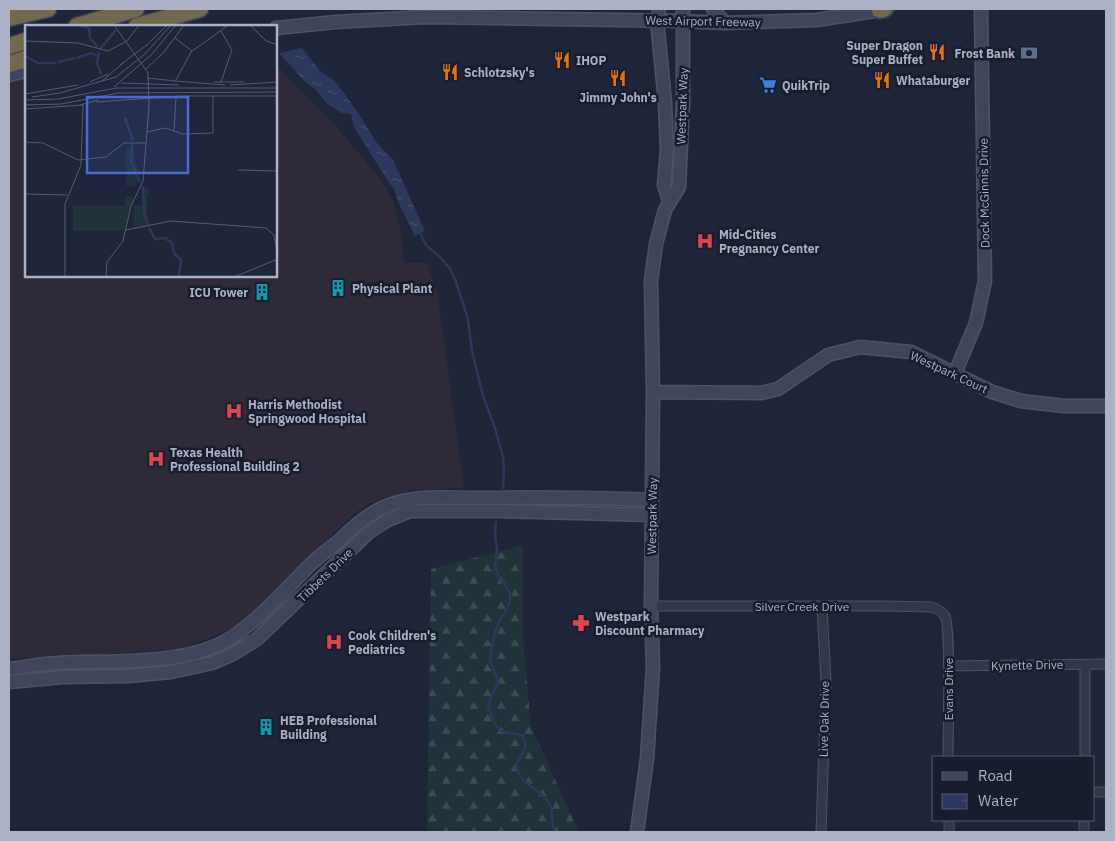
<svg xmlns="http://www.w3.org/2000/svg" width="1115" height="841" viewBox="0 0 1115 841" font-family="'IBM Plex Sans',sans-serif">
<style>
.medical{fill:#2f2a3a}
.forest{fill:url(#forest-firs)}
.water{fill:url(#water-ripples)}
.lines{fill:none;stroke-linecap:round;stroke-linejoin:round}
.stream{stroke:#2d385e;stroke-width:2.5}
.street-casing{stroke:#4d5264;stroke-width:11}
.secondary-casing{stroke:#4d5264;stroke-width:15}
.highway-casing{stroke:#3a3f51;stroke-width:19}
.street{stroke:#323749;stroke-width:9}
.secondary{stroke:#40455d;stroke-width:12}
.highway{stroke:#70694e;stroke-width:16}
.labels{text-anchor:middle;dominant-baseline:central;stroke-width:5;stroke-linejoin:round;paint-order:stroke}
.street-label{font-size:12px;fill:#acb1c6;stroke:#181d2e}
.poi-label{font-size:12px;font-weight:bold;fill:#acb1c6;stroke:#181d2e;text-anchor:start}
.inset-river{fill:none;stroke:#2d385e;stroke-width:2.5}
.inset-road{fill:none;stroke:#575d71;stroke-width:1}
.view{fill:#486cd3;fill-opacity:0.15;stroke:#486cd3;stroke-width:2.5}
.inset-edge{fill:none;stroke:#acb1c6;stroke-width:2.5}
</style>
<defs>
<pattern id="forest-firs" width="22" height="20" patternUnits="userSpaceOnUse" patternTransform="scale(1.25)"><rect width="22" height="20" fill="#20323a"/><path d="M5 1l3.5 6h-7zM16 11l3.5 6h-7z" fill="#3e4d55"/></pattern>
<pattern id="water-ripples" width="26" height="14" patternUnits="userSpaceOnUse" patternTransform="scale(1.25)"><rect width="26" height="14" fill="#2d385e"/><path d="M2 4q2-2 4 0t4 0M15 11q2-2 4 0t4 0" fill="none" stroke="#495274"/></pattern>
</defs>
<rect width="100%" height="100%" fill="#1e2539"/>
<!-- medical -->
<path class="medical" d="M276 64 287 77 340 131 382 181 394 204 401 232 404 263H427L438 297 464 488 412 490 387 497 366 505 349 518 260 607 239 624 222 633 186 647 171 650 9 659V82L26 78V276H276Z"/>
<!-- forest -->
<path class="forest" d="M523 545V637L531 727 579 832H427L431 569Z"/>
<!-- water -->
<path class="water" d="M302 48 320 71 335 81 359 114 376 142 393 160 425 231 415 236 400 206 394 189 390 184 354 127 351 114 342 113 326 103 315 89 304 81 279 53Z"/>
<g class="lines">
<!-- stream -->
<path class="stream" d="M419 231 426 245 442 259 450 269 455 279 468 319 472 351 483 396 495 428 503 457 504 471 503 488
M496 522 495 535 497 550 495 566 498 575 510 593V601L507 609 500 620 495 632 490 659 498 682 488 705C491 714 494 729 504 732 510 734 516 733 523 736 529 749 521 754 516 766 521 787 543 789 550 805 554 813 550 823 555 832"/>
<!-- street casing -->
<g class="street-casing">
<path id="street" d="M651 606H884L932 607C937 609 942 611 945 616 951 627 948 737 948 757
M948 666 1106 664
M1085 757V665
M1094 792H1106
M949 820V832
M821 832 826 682 822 606
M1084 832V820"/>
</g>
<!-- secondary casing -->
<g class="secondary-casing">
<path id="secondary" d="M659 9 657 20 665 102 667 150 664 185 669 201
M713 9 725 23
M276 28 336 22 424 17 683 21 725 23 817 20 887 9
M9 75 26 71
M955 373 976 323 985 281 981 9
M653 392 761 393 778 389 828 355 860 347 911 352 992 392 1021 401 1064 406H1106
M9 669C25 667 41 664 58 663 109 660 175 666 222 643 253 627 285 590 310 565 319 556 329 549 339 541 355 525 372 510 395 503 421 495 450 498 478 498 536 497 594 498 652 500
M9 682 63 677 128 676 171 672 212 663 233 654 257 639 369 532 388 520 410 511H503L651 515
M637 832 647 759 653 667 651 606 653 392 651 281 656 244 665 210 679 187 683 101V9"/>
</g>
<!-- highway casing -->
<g class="highway-casing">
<path id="highway" d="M880 10 884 9
M9 18 48 9
M77 26 136 9
M137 26 200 9
M9 46 26 41
M9 64 26 59"/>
</g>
<!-- street -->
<use href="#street" class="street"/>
<!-- secondary -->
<use href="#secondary" class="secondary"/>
<!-- highway -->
<use href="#highway" class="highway"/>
</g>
<!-- icons -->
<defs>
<g id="restaurant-bare" transform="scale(1.35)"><path d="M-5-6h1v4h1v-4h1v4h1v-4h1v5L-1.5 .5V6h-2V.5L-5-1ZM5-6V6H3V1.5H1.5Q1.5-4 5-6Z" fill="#e8710a" stroke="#181d2e" stroke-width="2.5" paint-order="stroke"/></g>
<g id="bank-bare" transform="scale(1.35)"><path d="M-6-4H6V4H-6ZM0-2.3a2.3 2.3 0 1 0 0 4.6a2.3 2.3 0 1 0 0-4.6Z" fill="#5c6f8a" stroke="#181d2e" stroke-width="2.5" paint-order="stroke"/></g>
<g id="supermarket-bare" transform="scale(1.35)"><path d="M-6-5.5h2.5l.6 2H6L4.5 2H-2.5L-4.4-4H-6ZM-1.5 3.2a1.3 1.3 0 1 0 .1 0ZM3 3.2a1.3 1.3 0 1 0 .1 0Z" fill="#3f7fe0" stroke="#181d2e" stroke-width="2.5" paint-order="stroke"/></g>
<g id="hospital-bare" transform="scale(1.35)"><path d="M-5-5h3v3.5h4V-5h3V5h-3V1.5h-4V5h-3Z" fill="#e0444e" stroke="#181d2e" stroke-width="2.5" paint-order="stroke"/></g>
<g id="building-bare" transform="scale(1.35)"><path d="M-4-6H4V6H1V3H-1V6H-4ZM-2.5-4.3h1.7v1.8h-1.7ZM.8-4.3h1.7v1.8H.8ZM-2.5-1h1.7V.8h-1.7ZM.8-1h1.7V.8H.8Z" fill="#0f9aa8" stroke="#181d2e" stroke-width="2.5" paint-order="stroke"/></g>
<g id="pharmacy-bare" transform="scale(1.35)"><path d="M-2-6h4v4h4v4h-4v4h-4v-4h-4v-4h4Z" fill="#e0444e" stroke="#181d2e" stroke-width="2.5" paint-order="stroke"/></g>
</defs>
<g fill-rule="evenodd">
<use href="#restaurant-bare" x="937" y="52"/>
<use href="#bank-bare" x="1029" y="53"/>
<use href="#restaurant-bare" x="562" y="60"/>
<use href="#restaurant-bare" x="450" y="72"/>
<use href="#restaurant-bare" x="618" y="78"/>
<use href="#restaurant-bare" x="882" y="80"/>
<use href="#supermarket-bare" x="768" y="85"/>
<use href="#hospital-bare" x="705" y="241"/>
<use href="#building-bare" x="338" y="288"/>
<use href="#building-bare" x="262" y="292"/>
<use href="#hospital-bare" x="234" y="411"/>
<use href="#hospital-bare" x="156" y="459"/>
<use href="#pharmacy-bare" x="581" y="623"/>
<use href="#hospital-bare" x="334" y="642"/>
<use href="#building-bare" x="266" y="727"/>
</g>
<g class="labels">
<!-- street labels -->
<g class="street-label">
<text transform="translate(703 21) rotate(1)">West Airport Freeway</text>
<text transform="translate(682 106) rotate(-88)">Westpark Way</text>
<text transform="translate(984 193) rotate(-91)">Dock McGinnis Drive</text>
<text transform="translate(949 372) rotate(25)">Westpark Court</text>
<text transform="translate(652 516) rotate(-89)">Westpark Way</text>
<text transform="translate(325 575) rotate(-44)">Tibbets Drive</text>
<text x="802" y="606">Silver Creek Drive</text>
<text transform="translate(1027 665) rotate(-1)">Kynette Drive</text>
<text transform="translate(948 689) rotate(-90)">Evans Drive</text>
<text transform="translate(824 719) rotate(-89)">Live Oak Drive</text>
</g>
<!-- poi labels -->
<g class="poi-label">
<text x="923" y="45" text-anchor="end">Super Dragon<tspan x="923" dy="14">Super Buffet</tspan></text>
<text x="1015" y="53" text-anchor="end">Frost Bank</text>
<text x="576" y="60">IHOP</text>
<text x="464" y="72">Schlotzsky's</text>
<text x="896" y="80">Whataburger</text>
<text x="782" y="85">QuikTrip</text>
<text x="618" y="97" text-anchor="middle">Jimmy John's</text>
<text x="719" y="234">Mid-Cities<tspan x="719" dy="14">Pregnancy Center</tspan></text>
<text x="352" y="288">Physical Plant</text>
<text x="248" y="292" text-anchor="end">ICU Tower</text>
<text x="248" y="404">Harris Methodist<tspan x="248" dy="14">Springwood Hospital</tspan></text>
<text x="170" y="452">Texas Health<tspan x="170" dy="14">Professional Building 2</tspan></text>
<text x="595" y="616">Westpark<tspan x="595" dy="14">Discount Pharmacy</tspan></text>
<text x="348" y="635">Cook Children's<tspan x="348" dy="14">Pediatrics</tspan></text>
<text x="280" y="720">HEB Professional<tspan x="280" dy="14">Building</tspan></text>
</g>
</g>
<!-- overview -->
<g transform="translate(25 25)">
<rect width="252" height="252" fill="#1e2539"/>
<path d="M109 121 110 138 116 150 110 161H101V123ZM117 159 125 165 122 174V200L108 205 109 181 118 180Z" fill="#20323a"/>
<path d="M100 170 109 172 99 206H48V180L100 181Z" fill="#20323a"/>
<path d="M66 195H84V203L67 204Z" fill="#20323a"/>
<path class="inset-river" d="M55 0 64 3 65 13 73 22M75 24 91 5M74 27 72 38 76 49M0 31 13 38H31M52 33 66 28 72 31M33 37 50 33M100 93 108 116M107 119 106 136 115 157M118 161 119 187 123 200M124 203 130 214 140 213 147 218 149 228 156 235 154 252"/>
<path class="inset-road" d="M225 0 241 16 253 20M150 13 167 26M0 16 53 18 83 26 102 16 114 0M121 21 142 0M95 40 123 19M120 45 139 27 159 0M122 53 151 56M151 55 166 27 202 1M77 56 98 38M150 56 200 60M65 57 83 49M189 57H219M196 57 207 25 196 6M96 58 154 60M205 60 253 57M89 62 127 29 151 0M0 69 53 60M7 72 35 68 91 52 120 29 146 0M0 75 33 74 91 63H253M71 77 156 71H253M0 80 36 79 93 68 253 67M55 80 73 75M0 84 58 80M149 106 151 72M122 107 140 103 158 109 188 108V71M0 117 18 118 53 135 81 132 99 118H121M213 145 253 146M0 169 42 170M101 205 146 196 241 203 249 210 253 231M40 252V179L56 140 58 80M81 252 82 237 98 216 106 181 118 156 124 81 123 48 89 0M209 252 253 234"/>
<path class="view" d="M62 72H163V148H62Z"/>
<rect width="252" height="252" class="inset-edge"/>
</g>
<!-- border -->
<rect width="1115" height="841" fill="none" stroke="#acb1c6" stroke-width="20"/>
<!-- legend -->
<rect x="932" y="756" width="162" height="65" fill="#181d2e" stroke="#53586b"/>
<rect x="942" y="772" width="25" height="8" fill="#40455d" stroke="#53586b"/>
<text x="978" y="781" font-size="15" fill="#acb1c6">Road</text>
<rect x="942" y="794" width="25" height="15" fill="url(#water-ripples)" stroke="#53586b"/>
<text x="978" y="806" font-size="15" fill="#acb1c6">Water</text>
</svg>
